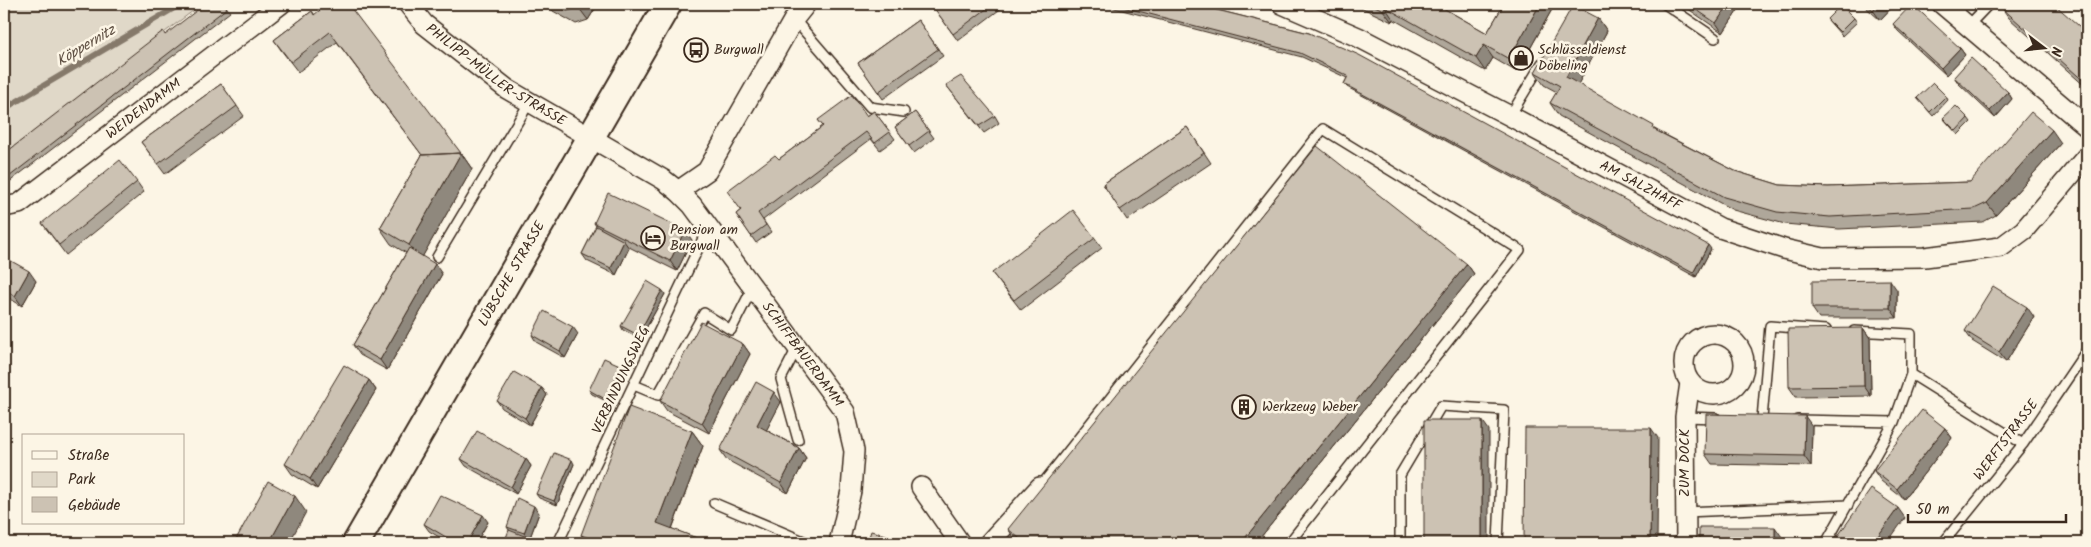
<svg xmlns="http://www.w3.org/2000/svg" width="2091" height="547" viewBox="0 0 2091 547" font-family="Kalam,sans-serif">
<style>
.green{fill:#e0d8c8;stroke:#8e8173}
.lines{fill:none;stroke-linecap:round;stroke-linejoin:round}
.stream{stroke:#85796b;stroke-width:6}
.lane-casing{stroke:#3b2a1e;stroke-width:12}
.street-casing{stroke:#3b2a1e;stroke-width:22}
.secondary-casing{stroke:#3b2a1e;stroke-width:30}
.lane{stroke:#fcf5e5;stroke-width:9}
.street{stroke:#fcf5e5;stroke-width:19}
.secondary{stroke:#fcf5e5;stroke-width:26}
.wall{fill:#afa79a;stroke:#3b2a1e}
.shaded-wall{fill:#8f887d;stroke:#3b2a1e}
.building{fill:#ccc2b3;stroke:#3b2a1e}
.labels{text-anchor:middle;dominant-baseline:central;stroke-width:5;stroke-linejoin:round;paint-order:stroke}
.poi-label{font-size:14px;fill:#3b2a1e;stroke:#fcf5e5;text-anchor:start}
.street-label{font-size:14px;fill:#3b2a1e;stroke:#fcf5e5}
.water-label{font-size:15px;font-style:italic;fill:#605144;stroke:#fcf5e5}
</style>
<rect width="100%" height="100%" fill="#fcf5e5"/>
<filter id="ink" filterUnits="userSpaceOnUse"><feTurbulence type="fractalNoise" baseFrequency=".02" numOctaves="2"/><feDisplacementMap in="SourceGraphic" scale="10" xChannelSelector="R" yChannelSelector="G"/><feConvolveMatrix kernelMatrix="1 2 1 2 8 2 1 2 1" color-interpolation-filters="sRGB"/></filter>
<g filter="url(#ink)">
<!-- green -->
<path class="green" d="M4 4H202L4 154Z"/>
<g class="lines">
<!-- stream -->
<path class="stream" d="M4 109 181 4"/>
<!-- lane casing -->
<g class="lane-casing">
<path id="lane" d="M1665 4 1715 38
M794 19 870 107 904 112
M1968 26 1989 4
M1510 116 1542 63
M437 257 529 103
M1854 331 1911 334V374
M797 348 781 379 798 440
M634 385 658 395 704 313 731 330 753 287
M1685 417 1716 418
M1762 419 1770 326 1826 330
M1797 420 1894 422
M1040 487 1323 129 1520 250 1289 543
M714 503 808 543
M1685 512 1848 505
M558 543 708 228
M1400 543V475L1441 406 1504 410 1498 543
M1826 543 1894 422 1911 374 2023 444
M1943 543 2023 444 2087 350"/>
</g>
<!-- street casing -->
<g class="street-casing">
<g id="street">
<path id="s1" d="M408 4 424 24 507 89 664 180 678 191 692 205 845 412 854 451 851 491 839 543"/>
<path id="s2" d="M1282 4 1358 37 1510 116 1720 228 1784 249 1823 258 1925 257 2001 247 2024 230 2087 156"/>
<path d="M1942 4 2087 127"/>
<path d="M678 191 707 171 794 19 806 4"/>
<path id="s3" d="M4 207 19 204 281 4"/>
<circle cx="1714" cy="364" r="30"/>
<path d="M921 487 960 543"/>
<path d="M989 543 1040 487"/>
<path d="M1686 543 1685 417 1690 383"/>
</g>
</g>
<!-- secondary casing -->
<g class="secondary-casing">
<g id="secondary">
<path id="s4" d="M356 543 668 4"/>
</g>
</g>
<!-- lane -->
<use href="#lane" class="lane"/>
<!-- street -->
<use href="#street" class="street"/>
<!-- secondary -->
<use href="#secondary" class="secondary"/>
</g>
<!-- wall -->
<path class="wall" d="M224 4 230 12 8 183 4 178 165 35Z
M548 4H598L588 20 576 24 553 11Z
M939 4H1007L958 41 939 15Z
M1099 4H1193L1309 33 1711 249 1696 277 1347 87 1344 84 1347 78 1302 57Z
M1354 4H1436L1487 33 1504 4H1555L1517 72 1493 58 1485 71 1393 19 1392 22Z
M1681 4H1742L1723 33Z
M1862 4H1895L1880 20Z
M2002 8 2087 33V88L2009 18Z
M312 11 315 15 461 153 472 169 422 257 442 274 387 370 360 355 353 345 406 253 391 244 380 228 422 155 337 42 298 72 281 50 274 40Z
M1598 18 1607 31 1578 84 1658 131 1735 171 1780 185 1828 187 1970 182 2061 143 1996 215 1983 222 1839 229 1785 224 1733 210 1559 116 1550 103 1557 92 1544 85 1535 72Z
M1854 18 1857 22 1842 36 1827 19Z
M918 20 943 56 883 99 858 63Z
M1893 24 1960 48 1965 55 1946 75 1898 31Z
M1954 77 2008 92 2012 99 1995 118 1959 84Z
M221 84 244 116 165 174 141 142Z
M946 85 995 116 999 123 984 133Z
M1946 96 1948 100 1933 116 1917 98Z
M874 111 895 139 880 150 871 139 763 220 771 232 756 243 736 214 741 210 779 159 823 126 818 120 867 116Z
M915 112 934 138 914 153 895 127Z
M1943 118H1968L1971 122 1958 135Z
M1187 127 1211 163 1127 220 1103 184Z
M137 182 144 192 66 255 42 223Z
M594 223 692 240 677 271 629 247V248L616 275 587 261 582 254 596 226Z
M1095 238 1102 248 1021 310 992 273Z
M4 257 36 281 22 306 4 295Z
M1467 264 1474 274 1256 543H1020L1015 539 1008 529Z
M662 290 665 294 640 339 623 330 621 326Z
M1897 290V318H1819L1812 308Z
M2034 317 2006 362 1972 341 1965 331Z
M1863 328 1870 338 1871 396 1796 397 1789 387Z
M578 334 565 358 536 342 532 335Z
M743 344 750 354 709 433 667 411 660 401Z
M624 370 608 402 592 394 589 390Z
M369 380 376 390 317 489 292 474 285 464Z
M542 388 547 395 530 425 502 408 497 401Z
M781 402 766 430 799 448 806 458 788 493 727 460 720 450Z
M1812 426 1811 466 1712 464 1705 454Z
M1945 428 1952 438 1904 499 1881 481 1874 471Z
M692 431 703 446 672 529 710 543H586L581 535Z
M461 459H526L531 466 516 494 466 466Z
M574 464 557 505 539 498 536 494Z
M539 513 528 543 509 530 507 527Z
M488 522 476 543H449L429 531 424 524Z"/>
<!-- shaded-wall -->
<path class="shaded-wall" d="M582 4H598L588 20 579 8Z
M1540 4H1555L1517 72 1509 59Z
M1729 4H1742L1723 33 1716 23Z
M1878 4H1895L1880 20 1873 10Z
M1385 7 1393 19 1392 22 1383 10Z
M1598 18 1607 31 1575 90 1566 77Z
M1484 45 1493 58 1485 71 1476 58Z
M1960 48 1965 55 1946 75 1941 68Z
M2008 92 2012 99 1995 118 1990 111Z
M2052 130 2061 143 1996 215 1987 203Z
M461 153 472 169 420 261 409 245Z
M685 230 692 240 677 271 670 261Z
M624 241 629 248 616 275 611 268Z
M1708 245 1711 249 1696 277 1693 273Z
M435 264 442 274 387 370 380 360Z
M1467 264 1474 274 1256 543H1241Z
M29 271 36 281 22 306 15 296Z
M1890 280 1897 290V318L1890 308Z
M662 290 665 294 640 339 638 335Z
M2027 307 2034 317 2006 362 1999 352Z
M573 327 578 334 565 358 560 351Z
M1863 328 1870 338 1871 396 1864 386Z
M743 344 750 354 709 433 702 423Z
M622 366 624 370 608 402 605 399Z
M369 380 376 390 317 489 310 479Z
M542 388 547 395 530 425 525 418Z
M774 392 781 402 764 435 757 425Z
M1805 416 1812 426 1811 466 1804 456Z
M1482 420 1489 430V543H1482Z
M1651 428 1658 438 1657 543H1650Z
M1945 428 1952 438 1904 499 1897 489Z
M692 431 703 446 668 539 657 523Z
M799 448 806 458 788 493 781 483Z
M526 459 531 466 516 494 511 487Z
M572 460 574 464 557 505 554 501Z
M295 496 306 512 289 543H269Z
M534 506 539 513 528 543H524L527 537 524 533Z
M1898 508 1905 518 1887 543H1873Z
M483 515 488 522 476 543H467Z
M1775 527 1782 537V543H1775Z"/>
<!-- building -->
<path class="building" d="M205 4H224L227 8 5 180 4 178V154L163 31 165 35Z
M327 4H348L461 153 422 155 330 32 291 62 274 40 312 11 314 15Z
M554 4H582L579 8 567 11Z
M939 4H993L953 34 934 8Z
M1111 4H1193L1309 33 1359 55 1708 245 1693 273 1344 84 1348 76 1300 53Z
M1371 4H1436L1487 33 1504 4H1540L1509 59 1484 45 1476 58 1385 7 1383 10Z
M1688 4H1729L1716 23Z
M1866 4H1878L1873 10Z
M1912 4 1960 48 1941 68 1893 24Z
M2006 4H2054L2087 33V84L2002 8Z
M1573 5 1598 18 1566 77 1654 126 1653 129 1735 171 1780 185 1828 187 1970 182 2031 112 2052 130 1987 203 1974 209 1830 217 1777 212 1724 197 1550 103 1560 86 1535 72Z
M1841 5 1854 18 1840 32 1827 19Z
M918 20 938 49 878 92 858 63Z
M1971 58 2008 92 1990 111 1954 77Z
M961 76 995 116 979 126 946 85Z
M1933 83 1946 96 1930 112 1917 98Z
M221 84 237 106 158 164 141 142Z
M852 95 867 116 874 111 890 132 875 143 866 132 758 213 766 225 751 236 736 214 741 210 727 191 775 155 779 159 823 126 818 120Z
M1956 106 1968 118 1956 131 1943 118Z
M915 112 929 131 909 146 895 127Z
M1187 127 1204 153 1120 210 1103 184Z
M1317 146 1467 264 1241 543H1025L1008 529Z
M461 153 409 245 380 228 422 155Z
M120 160 137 182 59 245 42 223Z
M608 193 685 230 670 261 594 223Z
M1073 210 1095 238 1014 300 992 273Z
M596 226 624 241 611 268 582 254Z
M409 248 435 264 380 360 353 345Z
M4 257 29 271 15 296 4 289Z
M1890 280V308H1812V281Z
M647 281 662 290 638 335 621 326Z
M1993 286 2027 307 1999 352 1965 331Z
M544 311 573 327 560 351 532 335Z
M701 322 743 344 702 423 660 401Z
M1863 328 1864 386 1789 387 1788 329Z
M604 358 622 366 605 399 589 390Z
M344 365 369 380 310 479 285 464Z
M2087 365V374L2083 371Z
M514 372 542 388 525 418 497 401Z
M756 382 774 392 757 425 799 448 781 483 720 450Z
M629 407 692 431 657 523 710 543H602L581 535Z
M1922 410 1945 428 1897 489 1874 471Z
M1706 414 1805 416 1804 456 1705 454Z
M1424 420H1482V543H1424Z
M1525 428H1651L1650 543H1524Z
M477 431 526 459 511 487 461 459Z
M554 453 572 460 554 501 536 494Z
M268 481 295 496 269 543H234Z
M1871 489 1898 508 1873 543H1833Z
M440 495 483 515 467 543H456L424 524Z
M517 498 534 506 524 533 507 527Z
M1699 527H1775V543H1699Z
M509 530 527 537 524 543H504Z
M871 531 910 542V543H867Z"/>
</g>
<!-- icons -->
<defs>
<g id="bus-ring" transform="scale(1.25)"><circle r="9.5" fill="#fcf5e5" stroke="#3b2a1e" stroke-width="1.5"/><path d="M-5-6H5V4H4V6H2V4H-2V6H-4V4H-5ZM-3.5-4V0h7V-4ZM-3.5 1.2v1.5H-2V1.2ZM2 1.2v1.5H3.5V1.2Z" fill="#3b2a1e"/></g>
<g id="shop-ring" transform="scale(1.25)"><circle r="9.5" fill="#fcf5e5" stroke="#3b2a1e" stroke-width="1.5"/><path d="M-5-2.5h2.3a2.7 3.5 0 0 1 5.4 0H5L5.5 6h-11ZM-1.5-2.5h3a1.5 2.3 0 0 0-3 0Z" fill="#3b2a1e"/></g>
<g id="hotel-ring" transform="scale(1.25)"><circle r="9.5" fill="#fcf5e5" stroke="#3b2a1e" stroke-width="1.5"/><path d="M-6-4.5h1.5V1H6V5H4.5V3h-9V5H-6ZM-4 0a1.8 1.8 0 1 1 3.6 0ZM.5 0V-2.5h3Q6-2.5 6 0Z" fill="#3b2a1e"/></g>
<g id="building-ring" transform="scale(1.25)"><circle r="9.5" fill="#fcf5e5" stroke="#3b2a1e" stroke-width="1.5"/><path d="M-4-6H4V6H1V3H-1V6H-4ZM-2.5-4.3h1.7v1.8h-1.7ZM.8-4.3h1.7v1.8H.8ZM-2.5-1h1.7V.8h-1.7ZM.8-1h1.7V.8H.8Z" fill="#3b2a1e"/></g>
</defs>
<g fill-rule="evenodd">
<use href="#bus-ring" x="696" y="50"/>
<use href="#shop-ring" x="1521" y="58"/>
<use href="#hotel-ring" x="653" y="238"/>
<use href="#building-ring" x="1244" y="407"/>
</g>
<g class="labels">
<!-- poi labels -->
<g class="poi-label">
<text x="714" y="50">Burgwall</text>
<text x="1538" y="50">Schlüsseldienst<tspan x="1538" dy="16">Döbeling</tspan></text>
<text x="670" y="230">Pension am<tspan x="670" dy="16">Burgwall</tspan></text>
<text x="1262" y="407">Werkzeug Weber</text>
</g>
<!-- street labels -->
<g class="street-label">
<text stroke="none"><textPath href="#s1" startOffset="114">PHILIPP-MÜLLER-STRASSE</textPath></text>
<text stroke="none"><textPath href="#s3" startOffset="172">WEIDENDAMM</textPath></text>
<text stroke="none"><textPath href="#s2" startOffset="402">AM SALZHAFF</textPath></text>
<text stroke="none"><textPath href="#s4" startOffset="311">LÜBSCHE STRASSE</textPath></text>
<text stroke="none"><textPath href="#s1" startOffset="536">SCHIFFBAUERDAMM</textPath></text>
<text transform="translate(621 380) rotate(-65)">VERBINDUNGSWEG</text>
<text transform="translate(2006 440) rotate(-53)">WERFTSTRASSE</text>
<text transform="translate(1685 463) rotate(-90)">ZUM DOCK</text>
</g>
<!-- water labels -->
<g class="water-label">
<text transform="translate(86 46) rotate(-31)">Köppernitz</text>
</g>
</g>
<!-- margin -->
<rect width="2091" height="547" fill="none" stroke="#fcf5e5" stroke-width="20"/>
<rect x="10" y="10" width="2071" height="527" fill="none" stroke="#3b2a1e" stroke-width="2" filter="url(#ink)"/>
<!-- legend -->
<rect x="22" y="434" width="162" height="90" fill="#fcf5e5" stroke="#afa495"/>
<rect x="32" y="451" width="25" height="8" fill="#fcf5e5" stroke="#afa495"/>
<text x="68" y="460" font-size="15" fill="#3b2a1e">Straße</text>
<rect x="32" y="472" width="25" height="15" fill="#e0d8c8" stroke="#afa495"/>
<text x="68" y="484" font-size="15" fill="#3b2a1e">Park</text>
<rect x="32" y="497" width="25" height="15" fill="#ccc2b3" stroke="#afa495"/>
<text x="68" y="510" font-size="15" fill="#3b2a1e">Gebäude</text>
<!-- north arrow -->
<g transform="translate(2044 48) rotate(106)" stroke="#fcf5e5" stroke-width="4" paint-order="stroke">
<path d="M0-4L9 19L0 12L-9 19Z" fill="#3b2a1e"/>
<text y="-8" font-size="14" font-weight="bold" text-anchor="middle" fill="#3b2a1e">N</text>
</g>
<!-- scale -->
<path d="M1908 514v8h158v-8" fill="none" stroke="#3b2a1e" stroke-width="2.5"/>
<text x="1916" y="514" font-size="15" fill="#3b2a1e" stroke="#fcf5e5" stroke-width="4" paint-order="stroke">50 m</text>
</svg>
